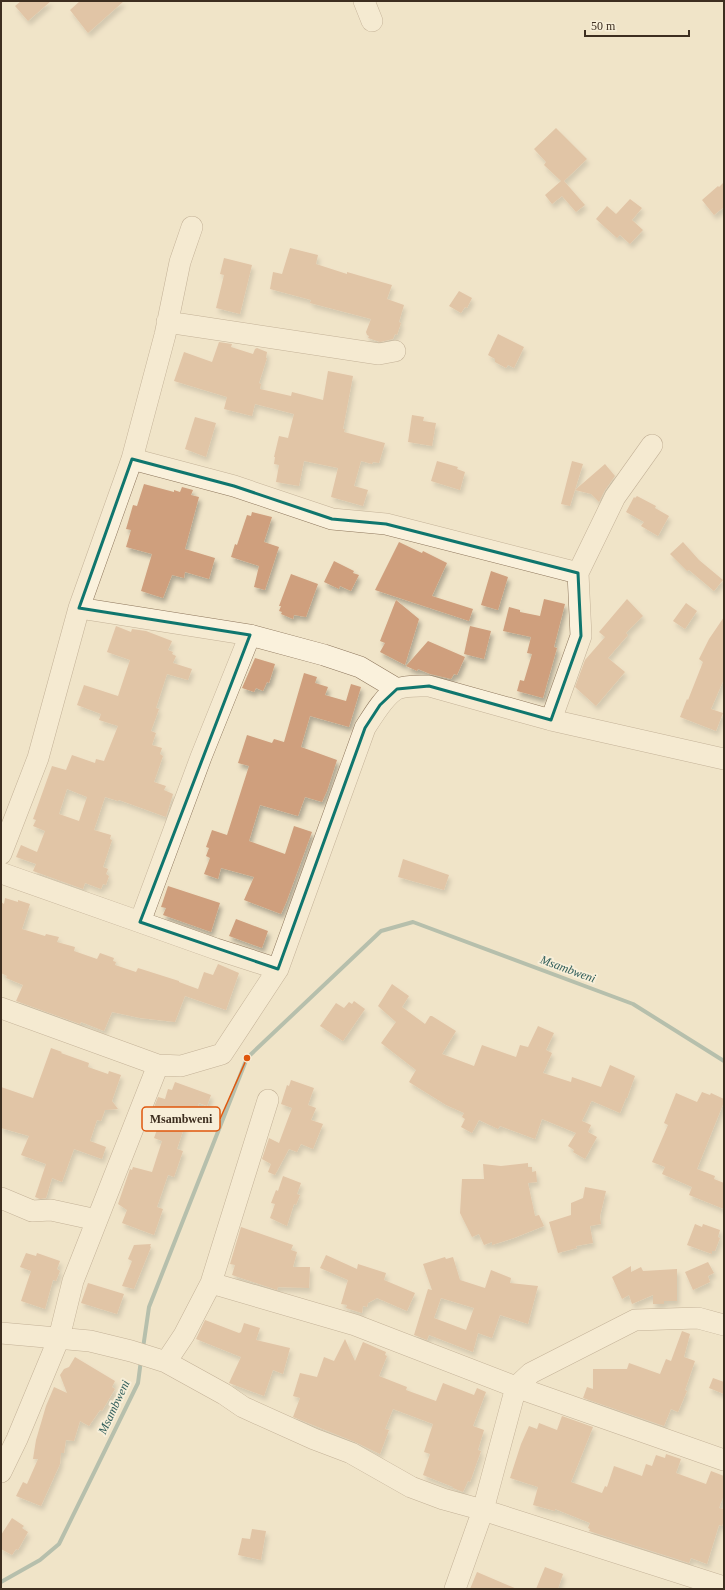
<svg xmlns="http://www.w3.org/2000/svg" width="725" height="1590" viewBox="0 0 725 1590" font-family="'Times New Roman',serif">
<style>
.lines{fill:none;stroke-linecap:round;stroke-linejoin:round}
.stream{stroke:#6f938a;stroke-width:4}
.building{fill:#cf9f7d;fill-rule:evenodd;filter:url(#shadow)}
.minor-casing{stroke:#8d765c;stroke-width:22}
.minor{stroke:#faf1dc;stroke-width:21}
.marked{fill:none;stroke:#0f766e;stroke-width:3;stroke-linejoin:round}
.labels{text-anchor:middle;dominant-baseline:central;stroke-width:4;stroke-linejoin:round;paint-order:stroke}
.water-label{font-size:12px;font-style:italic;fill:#2f5d5a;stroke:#f7eed8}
.leader{fill:none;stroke:#df570d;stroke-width:1.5}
.callout-dot{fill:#df570d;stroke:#f7eed8;stroke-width:1.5}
.callout{fill:#f7eed8;stroke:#df570d;stroke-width:1.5}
.callout-label{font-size:12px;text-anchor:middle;font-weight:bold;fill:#3d2e20}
</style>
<defs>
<filter id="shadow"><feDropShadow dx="2.5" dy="4.5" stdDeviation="2" flood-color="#0004"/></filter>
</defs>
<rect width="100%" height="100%" fill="#f0e4c8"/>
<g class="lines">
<!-- stream -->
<path class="stream" d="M143 1348 149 1307 247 1058 381 931 413 922 633 1004 724 1061
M1 1582 40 1560 59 1544 138 1383 141 1360"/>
</g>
<!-- building -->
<path class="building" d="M21 1H51L28 21 15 6Z
M80 1H124L88 33 70 10Z
M556 128 587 159 564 181 585 205 576 212 562 196 552 204 545 195 561 181 544 165 546 162 534 149Z
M724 182V207L714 215 702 200 718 186 719 187Z
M630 199 642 208 632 220 643 230 630 244 620 235 617 238 596 219 607 206 616 214 618 212Z
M290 248 318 255 316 264 347 274V272L392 285 387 299 404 305 399 322 401 323 397 335 395 334 393 339 380 342 368 338 369 336 367 335 366 332 371 319 310 303 311 300 270 289 273 272 282 274Z
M224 258 252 265 240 314 216 308 224 275 220 274Z
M459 291 472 298 467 308 465 307 461 313 449 306Z
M498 334 524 347 514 368 508 365 506 368 495 362V359L488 355Z
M219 342 232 344 231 347 253 354 255 349 257 348 267 352 266 358H267L259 383 261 384 260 389 291 396 292 392 323 400 328 371 353 376 343 429H345L344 432 385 443 379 463 373 462 372 464 361 461 354 486 368 490 363 506 331 497 338 468 304 461 299 486 276 482 279 465 274 464 275 457H274L279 436 288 438 294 414 255 404 252 416 224 409 227 397 174 381 184 352 212 362Z
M412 415 424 417 423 421 436 423 432 446 408 442Z
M195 417 216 423 206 457 185 449Z
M437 461 458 467 457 469 465 472 460 490 431 481Z
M572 461 583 464 570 506 561 504Z
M605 464 615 476 605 490 599 502 591 494 575 490Z
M144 484 174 492V490L180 492 182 487 193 490 191 495 199 497 185 549 215 558 209 579 185 572 184 578 172 575 163 598 141 591 152 554 126 547 131 530 126 529 133 505 137 506Z
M637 496 656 506 655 508 669 516 658 536 641 526 644 522 626 512 634 497 635 498Z
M252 512 272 517 264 542 279 547 265 590 254 587 259 566 231 557 235 544 237 545 247 515 251 516Z
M399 542 422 553 423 551 447 563 432 596 473 609 469 621 375 590Z
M683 542 699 560 723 580 714 591 689 570 687 571 670 554Z
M334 561 354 571 353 573 359 575 351 591 340 586 339 589 324 582Z
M491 571 508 577 498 610 481 605Z
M291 574 318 584 306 617 294 615 293 619 281 614 282 612 279 611 281 606H279Z
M544 599 565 604 554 647 557 648 543 698 517 691 520 680 524 681 532 654 527 653 531 637 503 631 509 607 520 610V612L540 616Z
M627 599 643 616 626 633 628 635 608 658 625 672 596 706 575 687 585 660 605 637 599 632Z
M396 600 419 619 405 665 380 652 385 643 380 641Z
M686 603 697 611 685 629 673 621Z
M724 617V679L711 709 723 713 716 731 680 717 687 699 688 700 703 662 699 659 709 639Z
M116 626 131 632 132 629 146 631 172 641 168 650 173 652 172 654 176 656 173 663 192 669 188 680 167 674 156 708 159 709 151 731 156 733 152 745 162 748 160 754 163 756 154 782 166 786 164 790 173 794 166 817 119 800 118 801 105 797 94 830 111 835 110 839 112 840 103 867 108 869 106 874 109 876 106 885 103 884 101 889 85 883 83 889 33 871 36 864 16 857 21 845 37 852 45 831 33 826 36 820 33 819 52 766 66 770 72 755 95 763 96 759 104 761 118 726 99 720 101 714 77 705 84 685 118 696 130 660 107 652ZM67 789 87 797 79 821 59 814Z
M470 626 491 631 484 659 464 654Z
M428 641 465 657 457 675 454 674 451 679 430 674 418 669 417 671 406 666Z
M255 658 275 664 269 683 267 682 263 691 256 688 254 692 242 688Z
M304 673 317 677 315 683 328 687 325 695 346 701 351 684 361 687 349 727 310 716 301 747 337 760 327 791 322 802 305 797 298 816 260 805 249 841 285 854 294 826 312 832 286 903 281 914 244 900 254 877 221 868 218 879 204 874 210 858 206 856 209 848 206 847 212 830 227 835 249 766 238 763 247 735 272 743 274 739 284 742Z
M403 859 449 875 444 890 398 877Z
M168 886 220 903 211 932 163 915 166 908 161 907Z
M5 898 18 902V900L30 904 22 929 45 936 46 934 59 937 57 942 75 947 74 951 97 959 100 953 114 958 113 961 116 962 115 965 136 972 138 968 179 981V982L198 989 204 972 213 975 218 964 239 973 226 1010 185 996 175 1022 140 1018 112 1012 104 1031 81 1022 80 1024 16 1001 23 985 6 978 7 976 1 973V902L4 904Z
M236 919 268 931 262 948 229 936Z
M392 984 409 996 402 1007 425 1024 430 1016H432L456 1031 442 1054 474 1066 482 1045 516 1057 520 1045 528 1047 538 1026 554 1033 546 1050 552 1053 543 1073 571 1082 572 1077 601 1087 610 1065 635 1076 627 1098H626L620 1113 592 1101 591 1102 582 1121 591 1125 588 1132 597 1137 585 1159 573 1152 574 1150 568 1146 576 1133 542 1119 535 1139 500 1126 498 1129 479 1120 472 1133 461 1127 465 1119 462 1117 464 1113 446 1105 409 1082 416 1070 381 1043 396 1022 378 1006Z
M354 1001 365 1009 343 1041 320 1026 336 1003 344 1008 349 1002 352 1004Z
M51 1048 62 1052 61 1053 89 1063 88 1067 108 1074 109 1071 121 1075 112 1101 118 1109 105 1110 101 1121 97 1120 90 1141 106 1147 102 1159 74 1149 62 1182 52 1178 46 1198 40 1199 35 1197 46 1164 21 1155 29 1136 1 1128V1087L33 1098Z
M291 1080 314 1088 308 1105 316 1108 311 1120 323 1124 313 1149 301 1144 297 1152 289 1149 275 1175 268 1172 271 1164 262 1159 269 1138 279 1143 292 1108 281 1104 287 1085 289 1086Z
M175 1082 211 1095 207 1106 199 1103 194 1118 188 1116 177 1149 183 1151 174 1177 168 1175 157 1207 163 1209 154 1235 122 1223 127 1210 118 1204 130 1169 132 1170 133 1167 152 1172 162 1141 154 1138 164 1110 154 1107 158 1097 165 1099 168 1089 172 1090Z
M702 1092 710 1095 711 1093 724 1099V1102L697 1169 715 1176 714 1179 724 1183V1209L689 1195 692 1187 662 1174 665 1167 652 1162 668 1125 664 1123 676 1093 697 1102Z
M528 1163V1167H532V1172L536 1171 537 1182 528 1183 535 1216 539 1215 544 1226 514 1238 492 1245V1242L484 1245 479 1234 472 1237 460 1213 462 1179H484L483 1164 501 1166Z
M283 1176 301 1183 297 1194 300 1195 296 1205 294 1204 287 1226 270 1218 275 1204 271 1203 276 1190 278 1191Z
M585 1187 606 1191 600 1216 601 1224 590 1226 593 1243 576 1246 577 1248 558 1253 549 1222 571 1215V1203L583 1198Z
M695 1224 702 1227 703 1224 720 1230 718 1237 720 1238 715 1251H712V1254L687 1245Z
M241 1227 293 1245 291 1250 297 1252 293 1267H310L309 1288 278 1287 277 1290 232 1275 235 1265 230 1264Z
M151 1244 150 1246 151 1247 134 1289 122 1286 132 1261 128 1259 134 1245Z
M26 1253 36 1256 37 1253 60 1261 57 1269 60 1271 56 1281 53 1280 45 1309 21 1301 31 1271 20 1267Z
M326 1255 357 1269 358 1264 386 1273 384 1280 415 1293 407 1311 377 1298 368 1303 367 1307 363 1306 362 1313 346 1308 347 1305 341 1304 348 1280 320 1268Z
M445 1257 446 1259 453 1257 460 1280 485 1288 491 1270 511 1278 510 1283 538 1286 528 1324 500 1315 492 1338 478 1333 473 1352 429 1335 427 1340 414 1335 428 1289 432 1290 423 1264ZM441 1298 474 1308 466 1330 434 1318Z
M708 1262 714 1273 708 1276 710 1282 693 1290 685 1272Z
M631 1266V1272L641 1267 643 1271 677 1269V1301H664V1304H653V1295L632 1304 629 1295 622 1299 612 1277Z
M88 1283 124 1294 117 1314 81 1303Z
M205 1320 239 1333 241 1332 244 1323 260 1328 256 1340 290 1348 283 1374 273 1370 264 1396 229 1383 241 1357 196 1339Z
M682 1331 690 1334 684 1357 695 1361 685 1390 687 1391 678 1412 671 1409 664 1426 583 1398 587 1387 593 1389V1369H627L629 1363 660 1374 666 1359 671 1361Z
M345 1339 355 1361 363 1342 386 1352 385 1355 387 1356 379 1376 407 1387 406 1390 436 1401 443 1383 474 1395 477 1388 486 1392 473 1426 484 1430 478 1450 481 1451 470 1482 468 1481 463 1492 453 1488V1487L423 1475 430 1454 424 1452 433 1424 393 1409 385 1429 389 1430 380 1454 355 1442 293 1417 300 1398 293 1396 300 1373 317 1377 324 1357 334 1361Z
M75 1357 115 1381 112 1387 115 1389 102 1411 100 1410 89 1426 80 1421 74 1441 66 1440 64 1453H61L60 1464 41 1506 16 1496 23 1482 27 1484 38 1459H33L36 1440 46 1406 54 1387 67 1393 60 1375 64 1369 69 1367Z
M713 1378 724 1382V1394L709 1388Z
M562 1416 593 1427 571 1482 602 1493 605 1486 607 1487 614 1466 642 1476 646 1464 652 1466 656 1455 665 1458 666 1454 681 1459 676 1473 706 1484 711 1471 724 1476V1495L719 1508 724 1509V1520L722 1526 719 1525 707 1564 691 1558 689 1563 589 1531 590 1529 588 1528 590 1523 555 1509V1511L533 1505 538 1487 510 1478 521 1444 529 1426 537 1429 539 1423 557 1430Z
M12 1518 24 1526 22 1528 28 1532 18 1550 16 1549 12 1555 1 1549V1535Z
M252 1529 266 1531 261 1560 238 1555 242 1538 250 1539Z
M545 1567 563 1574 558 1589H536Z
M477 1572 517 1589H470Z"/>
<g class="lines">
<!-- minor casing -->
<g class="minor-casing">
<path id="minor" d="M364 1 372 21
M167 322 379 354 395 351
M132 459 234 486 332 519 386 524 578 573 581 636 551 720
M578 573 615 497 652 445
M79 608 250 635 324 655 360 667 397 689
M250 635 201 757 140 922 216 949 278 969
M1 854 38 758 79 608 132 459 165 335 180 262 192 227
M1 873 140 922
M1 1008 158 1065 181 1066 222 1054 278 969 365 728C372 717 385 695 397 689 406 685 419 686 429 686L551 720 724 759
M1 1198 32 1211 51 1210 97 1220
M211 1283 268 1100
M1 1333 90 1341 131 1351 166 1362 224 1394 243 1407 314 1439 351 1453 411 1487 443 1499 483 1510 724 1587
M166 1362 184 1335 211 1283 355 1325 516 1387 724 1460
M1 1472 17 1439 59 1338 73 1281 158 1065
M455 1589 483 1510 516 1387 531 1373 635 1320 698 1318 724 1325"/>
</g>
<!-- minor -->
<use href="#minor" class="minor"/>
</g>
<!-- marked area -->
<path d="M0 0H725V1590H0ZM132 459 234 486 332 519 386 524 578 573 581 636 551 720 429 686 397 689 380 705 365 728 278 969 140 922 250 635 79 608Z" fill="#f0e4c8" fill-opacity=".55" fill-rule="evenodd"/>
<path class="marked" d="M132 459 234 486 332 519 386 524 578 573 581 636 551 720 429 686 397 689 380 705 365 728 278 969 140 922 250 635 79 608Z"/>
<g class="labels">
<!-- water labels -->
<g class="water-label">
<text transform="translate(568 969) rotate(20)">Msambweni</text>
<text transform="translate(114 1407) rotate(-65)">Msambweni</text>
</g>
</g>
<!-- callouts -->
<path class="leader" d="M247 1058L220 1119"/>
<circle class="callout-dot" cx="247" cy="1058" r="4"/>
<rect class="callout" x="142" y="1107" width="78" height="24" rx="4"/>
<g class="callout-label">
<text x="181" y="1123">Msambweni</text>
</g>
<!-- border -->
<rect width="725" height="1590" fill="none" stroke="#3d2e20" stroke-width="4"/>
<!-- scale -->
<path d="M585 30v6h104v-6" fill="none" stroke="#3d2e20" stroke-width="2"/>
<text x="591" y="30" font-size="12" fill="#3d2e20" stroke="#f7eed8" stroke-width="3" paint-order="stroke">50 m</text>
</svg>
